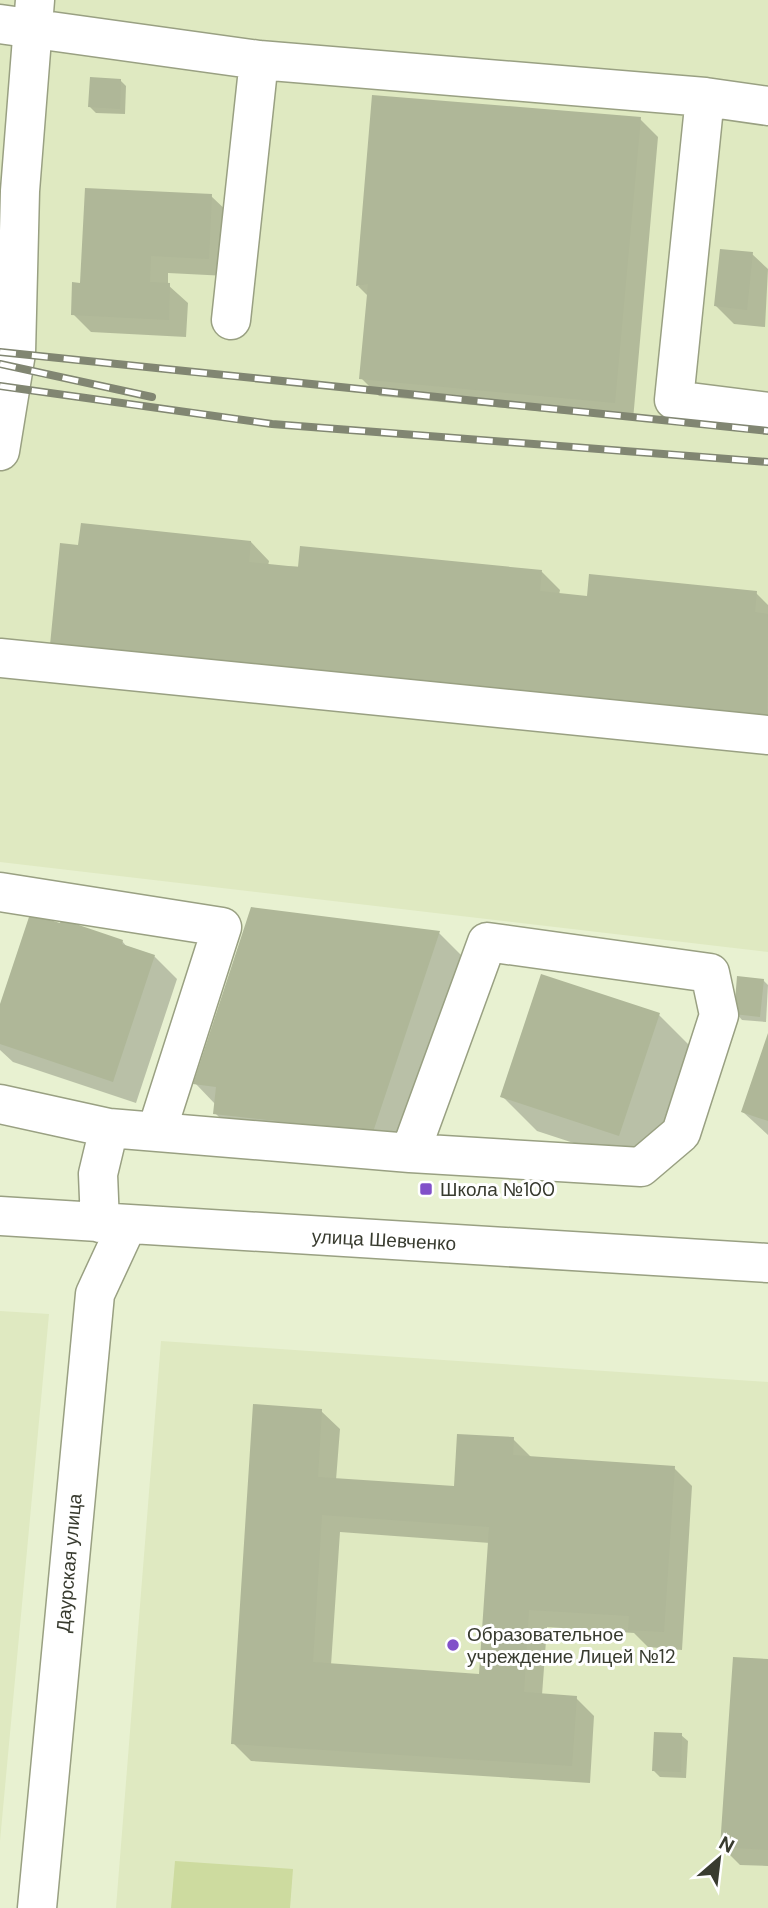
<svg xmlns="http://www.w3.org/2000/svg" width="768" height="1908" viewBox="0 0 768 1908" font-family="'DM Sans',sans-serif">
<style>
.built{fill:#dfe9c1}
.grass{fill:#cddb9f}
.shadow{fill:#0003;fill-rule:evenodd}
.building{fill:#afb798;fill-rule:evenodd}
.lines{fill:none;stroke-linecap:round;stroke-linejoin:round}
.minor-casing{stroke:#99a082;stroke-width:41}
.minor{stroke:#fff;stroke-width:38}
.rail-casing{stroke:#818672;stroke-width:8}
.rail{stroke:#fff;stroke-width:5;stroke-dasharray:16;stroke-linecap:butt}
.poi-dot{fill:#8150c9;stroke:#fff;stroke-width:2.5}
.labels{text-anchor:middle;dominant-baseline:central;stroke-width:6;stroke-linejoin:round;paint-order:stroke}
.poi-label{font-size:19px;fill:#383b2f;stroke:#fff;text-anchor:start}
.street-label{font-size:19px;fill:#383b2f;stroke:#fff}
</style>
<rect width="100%" height="100%" fill="#e8f1d1"/>
<!-- built -->
<path class="built" d="M0 0H768V952L0 862Z
M0 1311 49 1314 0 1841Z
M161 1341 768 1382V1908H116Z"/>
<!-- grass -->
<path class="grass" d="M175 1861 293 1869 290 1908H171Z"/>
<!-- shadow -->
<path class="shadow" d="M120 80 126 86 125 114 96 113 90 107Z
M640 119 658 137 633 420 379 396 361 378 369 297 358 286Z
M211 196 230 214 227 276 168 273V285L188 303 186 337 91 332 73 314 82 285Z
M752 254 768 269 765 327 734 324 716 306Z
M251 542 269 561 268 566 542 572 560 590 559 595 588 598 756 593 768 605V732L80 547Z
M439 933 461 955 396 1154 238 1136 215 1113 216 1105 195 1083Z
M122 941 128 948 154 956 177 979 136 1103 13 1062 0 1050V1010Z
M763 980 768 985 766 1022 742 1020 736 1013Z
M659 1015 693 1049 653 1169 537 1131 502 1096Z
M768 1037V1135L743 1112Z
M321 1411 340 1429 336 1480 455 1488 513 1439 532 1458 674 1468 692 1486 682 1650 648 1647 634 1633 547 1627 542 1695 576 1698 594 1716 590 1783 251 1761 233 1743ZM340 1532 490 1543 481 1676 331 1665Z
M768 1661V1866L740 1865 722 1847Z
M681 1735 688 1741 686 1778 660 1777 654 1771Z"/>
<!-- building -->
<path class="building" d="M90 77 121 79 120 109 88 107Z
M372 95 641 117 615 403 359 379 368 284 356 286Z
M85 188 212 194 209 259 151 256 150 282 170 283 169 320 71 315 72 282 80 283Z
M720 249 753 252 747 310 714 306Z
M81 523 251 541 249 562 298 567 300 546 542 570 540 591 587 596 589 574 757 591 755 612 768 614 767 717 50 645 60 543 78 545Z
M251 907 440 931 373 1132 213 1114 216 1087 193 1084Z
M30 914 60 923 61 919 123 940 122 944 155 955 113 1082 0 1044V1004Z
M541 974 660 1013 619 1136 500 1097Z
M737 976 764 979 760 1017 734 1014Z
M768 1033V1121L741 1112Z
M253 1404 322 1409 318 1477 454 1486 457 1434 514 1437 513 1455 675 1466 664 1632 628 1630 629 1616 529 1610 524 1692 577 1696 572 1766 231 1744ZM322 1515 489 1527 479 1674 313 1662Z
M733 1657 768 1659V1850L720 1847Z
M654 1732 682 1733 681 1772 652 1771Z"/>
<g class="lines">
<!-- minor casing -->
<g class="minor-casing">
<path id="minor" d="M0 24 259 60 705 97 768 106
M705 97 674 400 768 412
M231 320 259 60
M0 451 16 353 20 191 35 0
M0 658 768 735
M0 892 222 927 157 1130
M0 1104 109 1128 410 1153 641 1167 681 1133 719 1015 710 973 487 942 410 1153
M0 1216 768 1263
M100 1223 98 1174 109 1128
M37 1908 95 1294 127 1225"/>
</g>
<!-- minor -->
<use href="#minor" class="minor"/>
<!-- rail casing -->
<g class="rail-casing">
<path id="rail" d="M0 352 768 431
M0 364 152 397
M0 386 272 424 768 462"/>
</g>
<!-- rail -->
<use href="#rail" class="rail"/>
</g>
<!-- markers -->
<g class="poi-dot">
<rect x="419" y="1182" width="14" height="14" rx="3.5"/>
<circle cx="453" cy="1645" r="7"/>
</g>
<g class="labels">
<!-- poi labels -->
<g class="poi-label">
<text x="440" y="1189">Школа №100</text>
<text x="467" y="1634">Образовательное<tspan x="467" dy="22">учреждение Лицей №12</tspan></text>
</g>
<!-- street labels -->
<g class="street-label">
<text transform="translate(384 1240) rotate(3)">улица Шевченко</text>
<text transform="translate(69 1563) rotate(-85)">Даурская улица</text>
</g>
</g>
<!-- north arrow -->
<g transform="translate(719 1859) rotate(28)" stroke="#ffffff" stroke-width="5" paint-order="stroke">
<path d="M0-5L12 26L0 18L-12 26Z" fill="#383b2f"/>
<text y="-10" font-size="19" font-weight="bold" text-anchor="middle" fill="#383b2f">N</text>
</g>
</svg>
